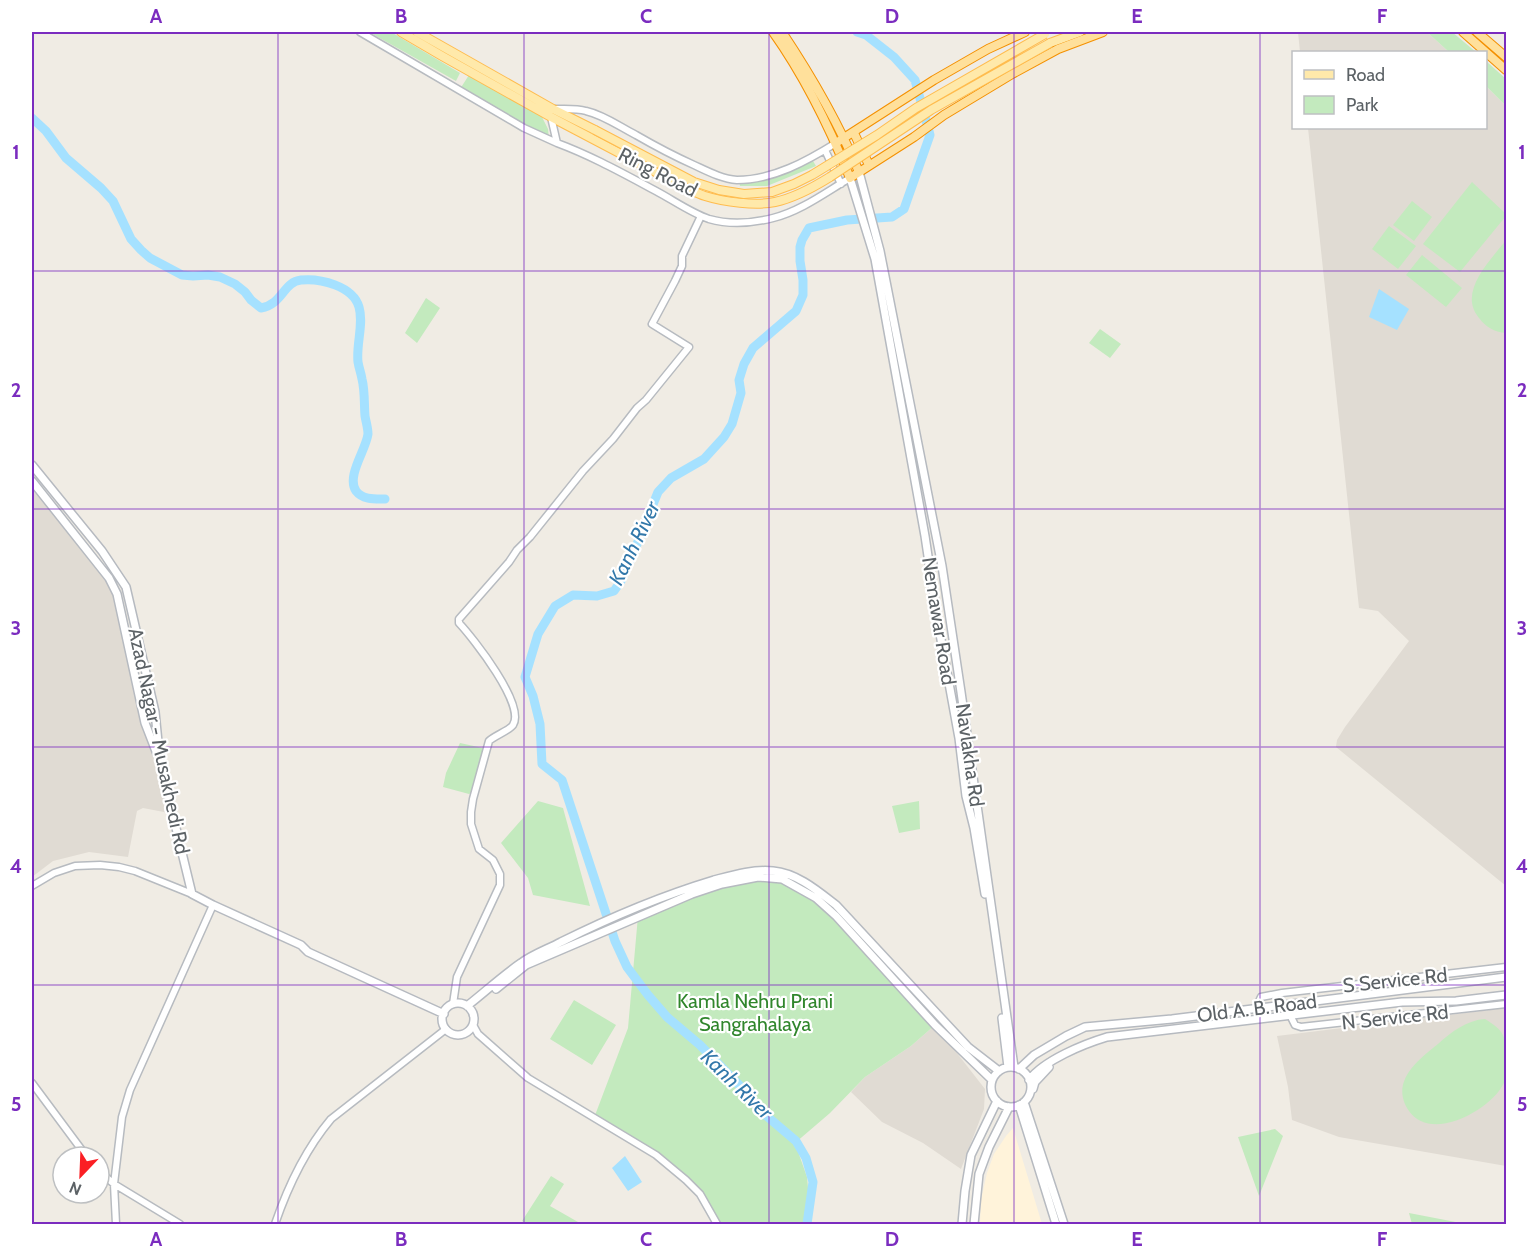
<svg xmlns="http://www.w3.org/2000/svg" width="1538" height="1256" viewBox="0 0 1538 1256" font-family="Cabin,sans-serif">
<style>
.commercial{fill:#fff3da}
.education{fill:#e0dbd3}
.green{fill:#c3eabe}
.water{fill:#a5e1ff}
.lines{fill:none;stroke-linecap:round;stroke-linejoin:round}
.river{stroke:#a5e1ff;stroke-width:9}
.tertiary-casing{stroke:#b7bbc0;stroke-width:9}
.secondary-casing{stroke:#b6bac0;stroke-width:10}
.primary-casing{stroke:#ffbc4e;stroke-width:10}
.trunk-casing{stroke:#f49000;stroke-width:10}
.tertiary{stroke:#fff;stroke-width:6}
.secondary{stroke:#fff;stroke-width:7}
.primary{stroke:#ffe9aa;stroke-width:8}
.trunk{stroke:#ffe09b;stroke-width:8}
.primary-bridge-casing{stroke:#ffbc4e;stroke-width:10;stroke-linecap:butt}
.primary-bridge{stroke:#ffe9aa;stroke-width:8}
.grid{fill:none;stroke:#7b2cbf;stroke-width:1.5;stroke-opacity:0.55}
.labels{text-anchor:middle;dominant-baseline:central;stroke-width:4.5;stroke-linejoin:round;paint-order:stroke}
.street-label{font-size:20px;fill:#5c6266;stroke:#fff}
.park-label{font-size:20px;fill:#30862c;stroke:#fff}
.water-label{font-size:21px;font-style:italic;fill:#3278aa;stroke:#fff}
.neatline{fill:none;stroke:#7b2cbf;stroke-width:2}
.grid-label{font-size:20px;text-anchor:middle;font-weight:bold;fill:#7b2cbf}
</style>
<rect width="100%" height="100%" fill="#f0ece4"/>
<!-- commercial -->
<path class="commercial" d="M1013 1128 1042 1224H980L981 1200 987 1173 994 1154 1006 1136Z"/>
<!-- education -->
<path class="education" d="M1298 32H1427L1449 52H1300Z
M1486 86 1506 106V886L1336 747 1337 740 1345 727 1409 641 1378 611 1359 608 1308 128H1486Z
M32 477 120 589 169 813 143 808 137 811 128 857 89 852 53 861 32 877Z
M1506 1008V1166L1339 1137 1292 1120 1288 1087 1277 1036Z
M935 1025 985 1089 984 1109 961 1169 923 1143 882 1122 851 1092 865 1077 911 1046Z"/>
<!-- green -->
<path class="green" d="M369 32H391L460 73 456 81Z
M1427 32H1452L1476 52H1449Z
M1486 61 1506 79V106L1486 86Z
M469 75 541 115 548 129 549 139 460 89Z
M813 161 816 166 767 186H740L739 181 776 173Z
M1472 182 1506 214V216L1460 272 1423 244Z
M1412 201 1432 217 1414 241 1393 225Z
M1389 226 1416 246 1398 269 1372 249Z
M1506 240V333C1494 332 1486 327 1479 318 1457 292 1491 260 1506 240Z
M1422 255 1462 288 1446 307 1406 275Z
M426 298 440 308 417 343 405 333Z
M1100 329 1121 344 1110 358 1089 343Z
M460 743 483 748 471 793 469 794 443 787 446 773Z
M538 801 563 808 590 906 533 895 528 878 501 843Z
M919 801 920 829 899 833 892 806Z
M771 877 816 898 935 1025 911 1046 865 1077 830 1113 795 1143 807 1177 809 1199 807 1224H717L700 1194 656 1155 594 1118 628 1028 638 916 722 884Z
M574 1000 616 1025 592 1065 550 1039Z
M1485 1019C1503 1030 1506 1035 1506 1056 1506 1065 1507 1074 1504 1083 1491 1110 1431 1143 1409 1111 1389 1082 1418 1060 1438 1044 1451 1032 1467 1020 1485 1019Z
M1275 1129 1283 1136 1259 1196 1238 1137Z
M551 1176 564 1184 550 1206 578 1222 576 1224H527L522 1221Z
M1409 1213 1466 1224H1412Z"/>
<!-- water -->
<path class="water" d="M1379 289 1409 309 1397 330 1369 317Z
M625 1156 642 1182 628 1191 612 1168Z"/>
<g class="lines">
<!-- river -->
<path class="river" d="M32 118 46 131 66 158 101 188 113 201 131 239 141 250 150 258 182 275 193 276 208 275 220 277 235 284 245 292 251 300 261 308C283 304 283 282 301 280 320 278 353 286 359 307 364 324 356 344 358 362 359 368 361 373 362 379 365 391 364 404 365 416 366 422 368 428 368 434 366 450 346 476 356 491 363 500 375 499 385 499
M807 1224 813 1182 806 1158 796 1141 763 1113 743 1089 700 1045 667 1017 648 995 627 967 615 941 562 780 542 764 540 724 533 696 525 677 538 634 555 606 573 595 597 596 614 591 621 581 633 554 658 492 671 478 704 459 724 437 732 424 741 393 739 380 744 364 753 348 796 311 803 295V280L800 261V247L802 240 809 228 847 220 892 217 904 209 930 135 915 80 894 57 866 35 857 32"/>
<!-- tertiary casing -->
<g class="tertiary-casing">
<path id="tertiary" d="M360 32 524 128 557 143
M554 109C564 109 576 108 586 111 604 115 620 127 636 135 655 146 674 156 694 165 707 171 722 179 737 180 773 180 807 161 836 143
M551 117 557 143C592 156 624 174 656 191 673 200 691 213 709 219 730 225 753 223 773 218 801 211 826 192 850 178
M825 150 841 184
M32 886 54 873 75 866 100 865 119 867 135 871 192 894
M453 1004 457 977 500 885V874L493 860 479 849 471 824V812L473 799 489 741C494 736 510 730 513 725 526 705 473 638 459 623V619L509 562 517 550 530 537 583 471 613 439 637 408 646 400 689 347 652 324 675 281 682 266V256L701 216
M1256 1008 1261 997 1282 993 1506 967
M1290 1015 1295 1025 1301 1027 1506 1004
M473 1025 478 1034 528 1078 656 1155 686 1180 700 1194 717 1224
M32 1083 87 1157
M99 1171 114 1184 180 1224
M116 1224 114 1184 122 1117 130 1090 213 905
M275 1224C288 1186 305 1150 331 1119L446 1029"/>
</g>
<!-- secondary casing -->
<g class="secondary-casing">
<path id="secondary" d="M859 172 880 251 942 566 961 692 1014 1067
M850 178 875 259 925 536 938 623 959 738 966 796 974 828 985 894
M32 465 102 551 126 587 155 712 160 762 192 894 213 905 301 945 308 952 444 1014
M32 481 109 578 117 594 145 723 157 754
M496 989 526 965 692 894 722 884 758 877 782 879 816 898 836 916 935 1025 992 1080
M442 1019a16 16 0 1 1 32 0a16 16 0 1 1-32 0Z
M467 1006C485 992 502 976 521 963 533 954 548 949 561 942 611 917 661 896 714 880 733 875 753 869 773 871 797 873 818 891 836 905L968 1047 999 1071
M1002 1018 1008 1067
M991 1087a20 20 0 1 1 40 0a20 20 0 1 1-40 0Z
M1019 1069 1034 1055 1066 1036 1085 1027 1172 1019 1506 977
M1029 1080C1044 1060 1084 1044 1107 1037L1402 1002 1456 1001 1506 995
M1033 1089 1035 1082 1049 1067
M1024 1102 1064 1224
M1019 1105 1056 1224
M962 1224 965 1191 971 1155 997 1101
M974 1224 979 1174 989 1147 1009 1107"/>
</g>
<!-- primary casing -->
<g class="primary-casing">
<path id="primary" d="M401 32 442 56 551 117 684 187C691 190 698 194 705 196 724 202 756 206 775 202 794 198 814 187 830 177
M417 32 553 109 595 130
M1050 43 1080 32"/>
</g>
<!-- trunk casing -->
<g class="trunk-casing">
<path id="trunk" d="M773 32C805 77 829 126 850 178L914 137 944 115 1012 74 1058 49 1103 32
M782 32C812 77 838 122 859 172
M1463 32 1506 70
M1477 32 1506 57
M854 133 869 165
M836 143 934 80 988 49 1025 32"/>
</g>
<!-- tertiary -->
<use href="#tertiary" class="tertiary"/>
<!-- secondary -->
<use href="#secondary" class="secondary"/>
<!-- primary -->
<use href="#primary" class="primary"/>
<!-- trunk -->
<use href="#trunk" class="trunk"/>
<!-- primary-bridge casing -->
<g class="primary-bridge-casing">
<path id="primary-bridge" d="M595 130 694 182 719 190 744 194 772 192 794 184 812 175 877 135 916 108 1045 34
M830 177 931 110 1050 43"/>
</g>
<!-- primary-bridge -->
<use href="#primary-bridge" class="primary-bridge"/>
</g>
<!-- grid -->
<path class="grid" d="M278 32V1224M524 32V1224M769 32V1224M1014 32V1224M1260 32V1224M32 271H1506M32 509H1506M32 747H1506M32 985H1506"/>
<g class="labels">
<!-- street labels -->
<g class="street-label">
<text transform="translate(658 172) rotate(27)">Ring Road</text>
<text transform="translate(939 621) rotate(81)">Nemawar Road</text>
<text transform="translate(159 741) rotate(78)">Azad Nagar - Musakhedi Rd</text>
<text transform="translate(970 755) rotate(82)">Navlakha Rd</text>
<text transform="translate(1395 980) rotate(-6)">S Service Rd</text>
<text transform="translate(1257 1008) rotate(-7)">Old A. B. Road</text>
<text transform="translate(1395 1017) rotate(-6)">N Service Rd</text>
</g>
<!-- park labels -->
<g class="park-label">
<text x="755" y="1001">Kamla Nehru Prani<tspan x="755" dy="23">Sangrahalaya</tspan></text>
</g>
<!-- water labels -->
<g class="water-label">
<text transform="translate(634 543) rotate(-64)">Kanh River</text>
<text transform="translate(737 1084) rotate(44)">Kanh River</text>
</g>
</g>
<!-- border -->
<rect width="1538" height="1256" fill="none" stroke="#ffffff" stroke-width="66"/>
<!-- legend -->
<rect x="1292" y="51" width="195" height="78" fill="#ffffff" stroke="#bec0c2" stroke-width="1.5"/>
<rect x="1304" y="70" width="30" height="9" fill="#ffe9aa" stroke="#bec0c2" stroke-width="1.5"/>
<text x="1346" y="81" font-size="18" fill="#5c6266">Road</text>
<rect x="1304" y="96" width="30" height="18" fill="#c3eabe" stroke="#bec0c2" stroke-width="1.5"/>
<text x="1346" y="111" font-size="18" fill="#5c6266">Park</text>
<!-- north arrow -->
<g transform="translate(81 1175) rotate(203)"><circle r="28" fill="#ffffff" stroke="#bec0c2" stroke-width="1.5"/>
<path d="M0-4.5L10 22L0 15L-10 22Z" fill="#fb1f24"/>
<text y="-9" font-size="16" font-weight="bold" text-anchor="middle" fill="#5c6266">N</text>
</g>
<rect x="33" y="33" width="1472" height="1190" class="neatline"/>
<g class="grid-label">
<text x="156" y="23">A</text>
<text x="401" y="23">B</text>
<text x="646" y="23">C</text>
<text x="892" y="23">D</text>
<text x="1137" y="23">E</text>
<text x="1382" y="23">F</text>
<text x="16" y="159">1</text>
<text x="1522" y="159">1</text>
<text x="16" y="397">2</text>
<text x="1522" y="397">2</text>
<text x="16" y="635">3</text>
<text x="1522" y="635">3</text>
<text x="16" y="873">4</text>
<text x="1522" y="873">4</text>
<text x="16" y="1111">5</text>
<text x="1522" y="1111">5</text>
<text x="156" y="1246">A</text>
<text x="401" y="1246">B</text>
<text x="646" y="1246">C</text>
<text x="892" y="1246">D</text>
<text x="1137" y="1246">E</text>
<text x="1382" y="1246">F</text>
</g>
</svg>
